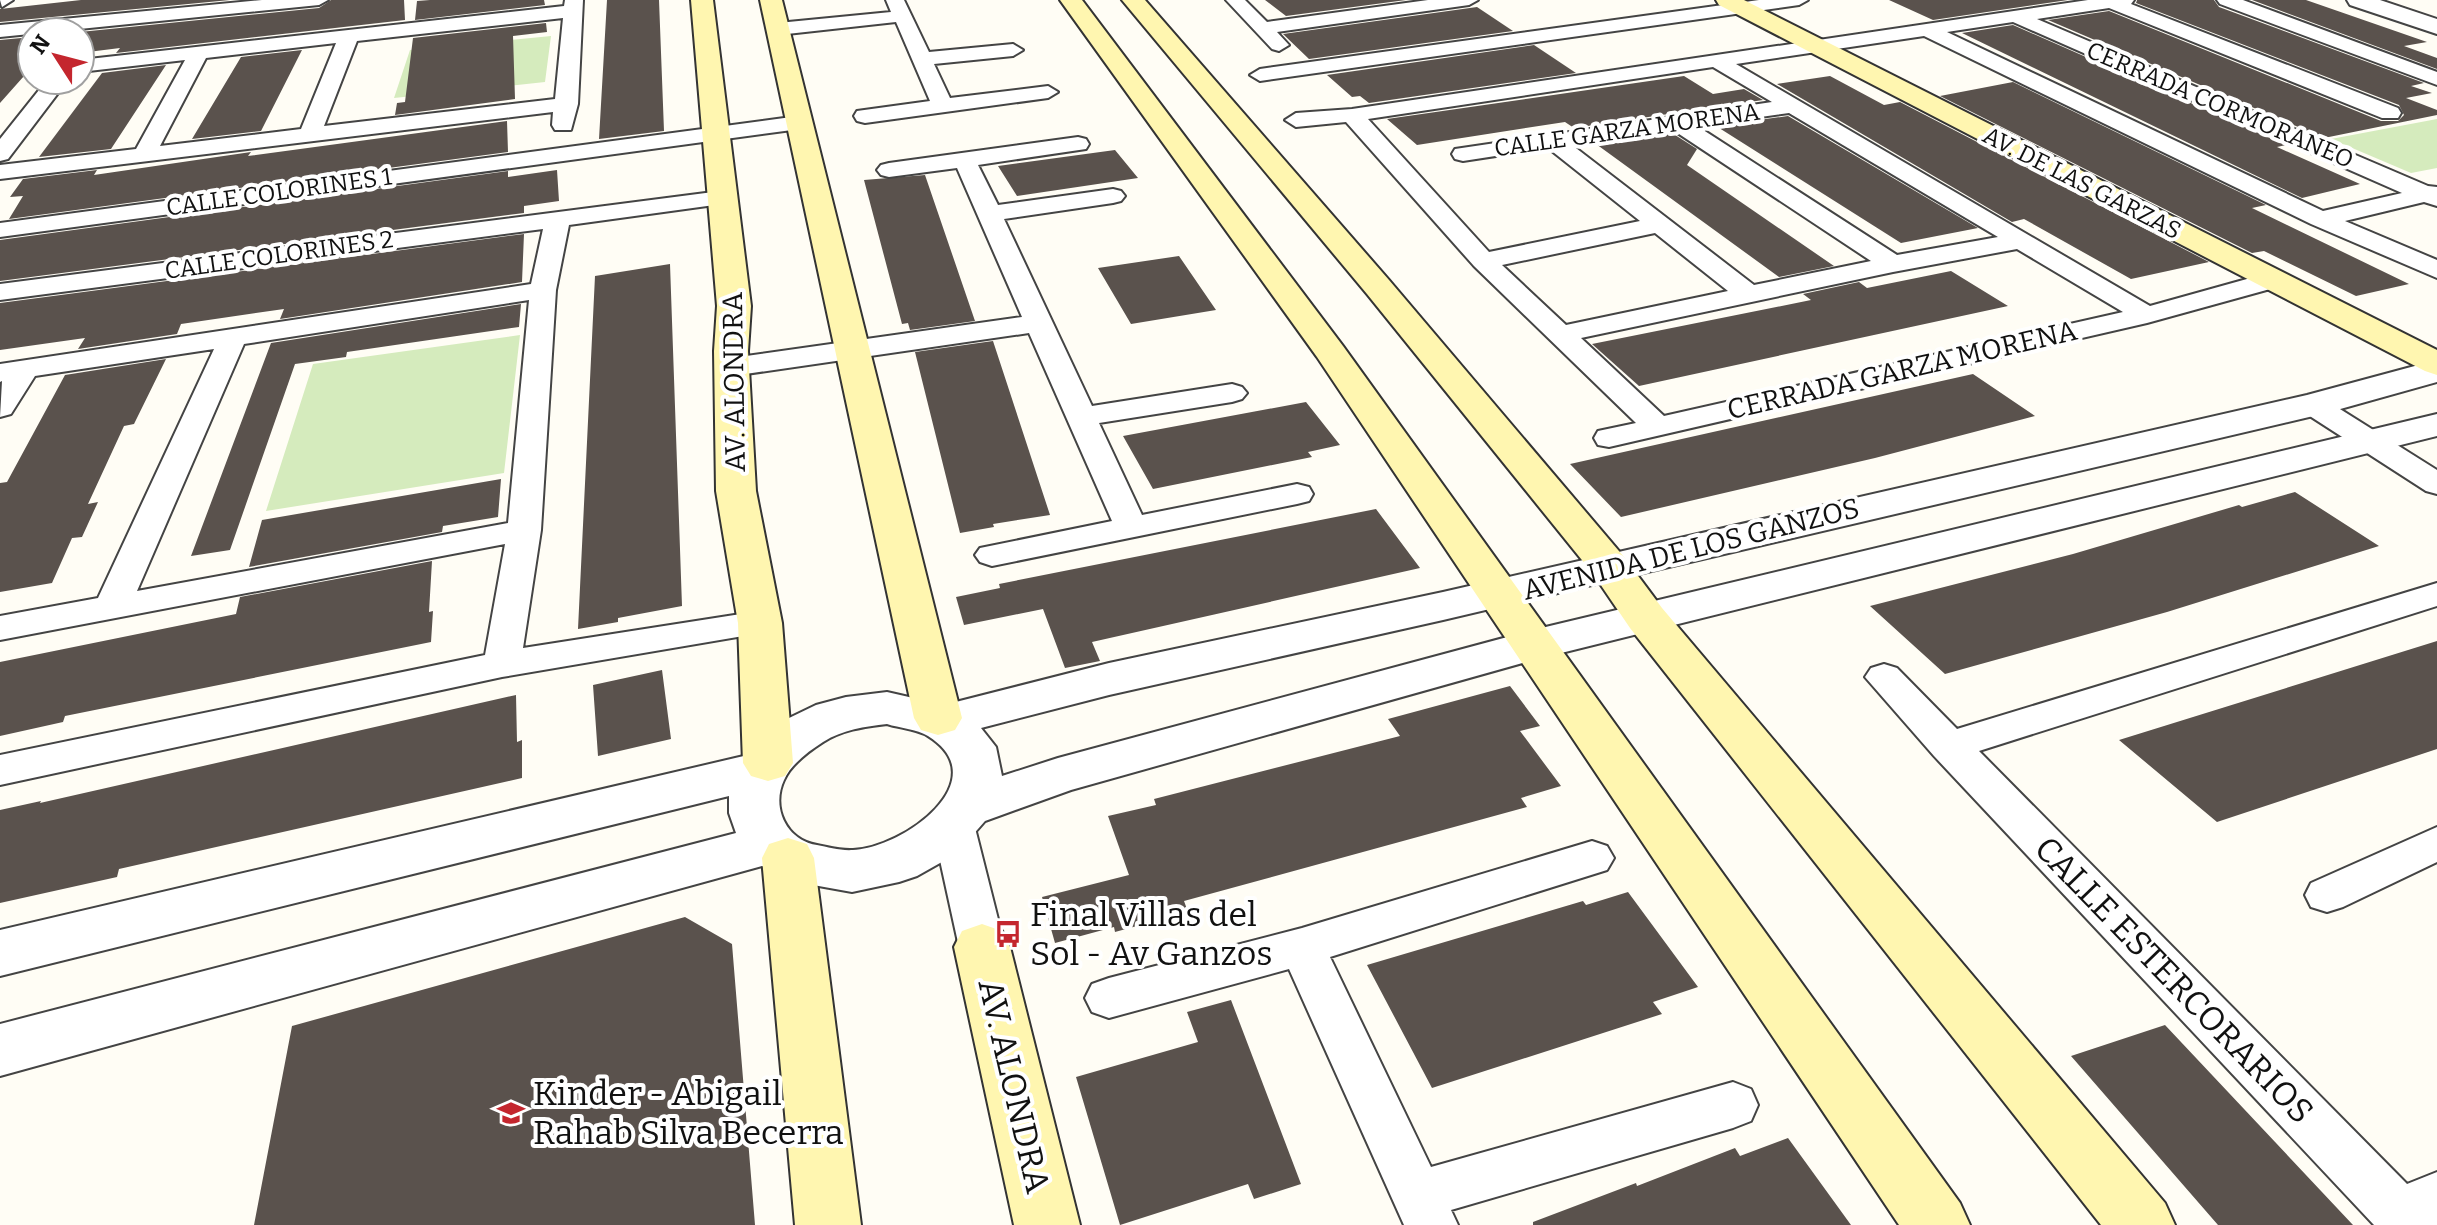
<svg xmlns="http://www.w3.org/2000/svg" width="2437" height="1225" viewBox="0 0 2437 1225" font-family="Bitter,serif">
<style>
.green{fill:#d5ebbd}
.building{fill:#5a524d}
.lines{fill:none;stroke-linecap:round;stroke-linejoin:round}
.minor-casing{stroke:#444;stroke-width:4}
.tertiary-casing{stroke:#444;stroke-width:4}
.secondary-casing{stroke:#333;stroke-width:4}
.minor{fill:#fff;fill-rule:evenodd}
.tertiary{fill:#fff;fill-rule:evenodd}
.secondary{fill:#fff6b0;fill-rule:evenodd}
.labels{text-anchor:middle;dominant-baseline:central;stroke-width:8;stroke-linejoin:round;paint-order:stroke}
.far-street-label{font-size:24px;fill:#111;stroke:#fff}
.street-label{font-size:28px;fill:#111;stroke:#fff}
.near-poi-label{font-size:34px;fill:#111;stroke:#fff;text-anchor:start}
.near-street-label{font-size:34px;fill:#111;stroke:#fff}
</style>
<rect width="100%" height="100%" fill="#fffdf5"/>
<!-- green -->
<path class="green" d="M551 36 545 82 394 98 410 50Z
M2437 119V168L2411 173 2331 139Z
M520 335 504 473 266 511 313 364Z"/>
<!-- building -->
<path class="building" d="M81 0H230L0 22V9Z
M331 0H404L405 20 116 53 120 48 80 53V32L319 8Z
M430 0H544L545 5 415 20 417 1Z
M607 0H659L664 131 599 139Z
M1265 0H1406L1286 16Z
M1889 0H2068L1933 20Z
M2137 0H2214L2219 7 2424 83 2411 86 2432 93 2406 98 2437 110V115L2324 138 2048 20 2109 11 2381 121H2398L2404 115 2399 105 2136 3Z
M2252 0H2306L2427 42 2404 46 2437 58V69Z
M1477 7 1513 31 1309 59 1283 34Z
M546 23 547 32 513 36 515 99 395 115 397 103 405 102 413 38Z
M2013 25 2286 145 2277 147 2360 184 2302 198 1962 33Z
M32 37V67L0 103V40Z
M1534 45 1576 73 1369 103 1360 96 1352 97 1327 75Z
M302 50 261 131 192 139 241 57Z
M166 65 111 149 39 157 102 73Z
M1684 76 1713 94 1744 89 1763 100 1574 128 1565 122 1417 145 1387 119Z
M1830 76 1884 105 1900 102 2209 262 2131 279 2024 219 2012 222 1777 84Z
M2013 82 2266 205 2252 208 2409 284 2356 296 2264 251 2252 253 1940 96Z
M1788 116 1978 228 1901 243 1716 126Z
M507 121 508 152 9 219 23 196 10 197 23 179 97 170 94 175 251 152 248 156Z
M1672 133 1697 149 1687 165 1834 266 1779 277 1596 144Z
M1115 150 1138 178 1017 196 998 166Z
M557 170 559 201 524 206V213L0 281V240L508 171V177Z
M925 175 975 321 910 330 908 323 902 324 864 180Z
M524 234 522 282 280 319 284 309 181 324 177 334 78 349 85 338 0 350V303Z
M1179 256 1216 310 1131 324 1098 268Z
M670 264 682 606 618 618V622L578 629 595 276Z
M1951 271 2008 306 1639 386 1592 344 1811 300 1803 294 1859 282 1867 288Z
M521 304 519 327 347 352 346 357 295 364 230 550 191 556 271 343Z
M993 341 1050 515 993 524 994 527 960 533 915 352Z
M166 359 134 424 124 426 88 504 98 502 82 537 72 538 52 583 0 592V483L7 482 65 375Z
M1973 374 2035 416 1875 458 1621 517 1570 464Z
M1306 402 1340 445 1308 452 1312 457 1153 489 1123 436Z
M501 479 498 517 443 526 442 532 249 567 262 520Z
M2295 492 2379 546 2167 612 1945 674 1870 606 2073 554 2239 505 2242 507Z
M1376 509 1420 568 1092 642 1100 661 1065 668 1043 609 964 625 956 597 1000 588 999 584Z
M432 561 429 612 433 611 431 642 65 716 63 722 0 736V662L236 614 240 597Z
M2437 641V749L2217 822 2119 740Z
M662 670 671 739 598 756 593 685Z
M1510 686 1540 726 1520 731 1561 786 1521 798 1527 807 1184 901 1188 912 1115 932 1114 927 1055 943 1042 897 1129 875 1108 816 1156 805 1154 799 1400 736 1388 719Z
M516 695 517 742 522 740V778L119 869 117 877 0 903V810L41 801 40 803Z
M1628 892 1698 987 1653 1002 1662 1014 1432 1088 1367 965 1583 901 1586 905Z
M685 917 732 944 755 1225H254L292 1026Z
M1231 1000 1301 1184 1254 1199 1248 1184 1120 1225 1076 1077 1198 1042 1187 1012Z
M2165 1025 2353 1225H2218L2071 1056Z
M1788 1138 1851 1225H1533V1222L1636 1183 1637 1186 1735 1148 1740 1156Z"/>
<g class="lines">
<!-- minor casing -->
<g class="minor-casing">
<path id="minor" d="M262 0H328L319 5 0 37V25Z
M565 0H583L578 104 571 130H555L552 125 553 112 0 179V165L136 149 185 60 80 72V60L564 6ZM563 18 555 99 324 126 357 41ZM336 43 301 129 160 146 206 58Z
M886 0H904L929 52 1013 44 1023 50 1013 56 934 64 950 98 1048 86 1058 92 1048 98 865 123 857 121 854 116 857 111 930 101 896 22 778 35 768 29 778 23 891 12Z
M1226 0H1245L1267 22 1428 0H1478L1469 5 1277 32 1289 45 1279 51 1272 49Z
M1759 0H1808L1799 5 1260 81 1250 75 1260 69Z
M2088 0H2134L2131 4 2398 108 2401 113 2398 118H2382L2109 8 2037 19 2428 186 2437 187V206L2424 202 2345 221 2437 260V278L2311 224 1924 36 1736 64 2150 306 2272 272 2281 274 2285 280 2281 286 2147 323 1609 447 1598 445 1594 438 1598 431 1636 423 1474 266 1346 122 1296 127 1285 120 1296 113 1352 109ZM2013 22 2402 193 2323 211 1947 32ZM1713 67 1772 102 1455 149 1452 154 1455 159 1463 161 1548 148 1640 221 1489 252 1368 119ZM1789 113 1998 237 1897 255 1697 126ZM1673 130 1871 261 1754 285 1572 145ZM1655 233 1728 291 1566 325 1502 265ZM2017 249 2123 312 1664 416 1581 338 1893 272Z
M2217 0H2243L2437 72V85L2220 4Z
M47 80H68L8 159 0 161V139Z
M799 116 807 118 810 123 807 128 0 237V223Z
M1078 137 1086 139 1089 144 1086 149 978 165 998 205 1113 189 1121 191 1125 196 1121 201 1113 203 1004 219 1092 406 1232 384 1242 387 1247 393 1242 399 1232 402 1099 423 1142 515 1297 484 1309 487 1313 494 1309 501 1297 504 992 566 980 562 975 555 980 548 1112 521 1029 333 732 376 722 373 718 367 722 361 732 358 1022 317 957 168 889 177 881 175 877 170 881 165 889 163Z
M721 191 729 193 733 198 729 203 569 225 556 290 541 530 523 648 760 611 773 615 778 623 773 631 502 677 0 785V755L485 655 505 544 0 640V616L98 598 214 349 35 376 11 414 0 417 2 381 0 382V364L531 284 543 229 0 300V284ZM529 300 508 523 137 591 244 344Z
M2313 396 2324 399 2437 470V494L2426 491 2302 411 2298 405 2302 399Z
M2437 583V606L1979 751 2407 1184 2437 1172V1225H2374L1934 756 1865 677 1871 668 1884 664 1897 668 1957 729Z
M954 812 969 817 975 828 1005 947 998 960 982 966 966 960 959 947 933 828 939 817Z
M2437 827V862L2343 907 2327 912 2311 907 2305 895 2311 883Z
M1592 841 1607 846 1614 858 1607 870 1330 957 1431 1167 1733 1082 1751 1089 1758 1105 1751 1121 1733 1128 1451 1210 1458 1225H1404L1289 969 1109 1018 1092 1012 1085 998 1092 984 1109 978 1302 928Z"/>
</g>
<!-- tertiary casing -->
<g class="tertiary-casing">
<path id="tertiary" d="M0 0H13L2 7Z
M2347 0H2380L2437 19V34L2350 5Z
M2437 360V382L2326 413 1443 620 1109 695 981 728 996 747 1002 776 1058 758 1533 630 2437 414V436L1537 659 1071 790 985 821 956 854 917 876 899 882 852 892 802 883 762 866 0 1076V1024L736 833 729 813V796L0 976V930L748 755 759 741 787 719 816 705 846 697 887 692 944 705 1109 663 1443 592 2307 395ZM887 724C899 728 917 729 928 736 998 780 903 848 853 850 841 851 828 847 817 845 786 840 771 807 784 780 791 764 809 751 823 742 844 729 864 727 887 724Z"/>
</g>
<!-- secondary casing -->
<g class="secondary-casing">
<path id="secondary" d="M691 0H713L751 306 748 351 756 491 782 623 793 763 785 776 768 781 751 776 743 763 738 623 716 491 714 351 717 306Z
M760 0H782L962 718 955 730 938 735 921 730 914 718Z
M1060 0H1082L1343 346 1960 1203 1970 1225H1899L1317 357Z
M1122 0H1145L1389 280 1624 557 1662 608 2165 1203 2175 1225H2101L1630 628 1594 575 1367 294Z
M1716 0H1744L2437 350V375L2425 371 1719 5Z
M788 838 807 844 814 858 861 1225H795L762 858 769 844Z
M982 924 1002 931 1010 947 1080 1225H1014L954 947 962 931Z"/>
</g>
<!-- minor -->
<use href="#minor" class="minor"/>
<!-- tertiary -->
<use href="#tertiary" class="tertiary"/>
<!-- secondary -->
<use href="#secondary" class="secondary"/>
</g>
<!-- icons -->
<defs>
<g id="bus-bare" transform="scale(2.16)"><path d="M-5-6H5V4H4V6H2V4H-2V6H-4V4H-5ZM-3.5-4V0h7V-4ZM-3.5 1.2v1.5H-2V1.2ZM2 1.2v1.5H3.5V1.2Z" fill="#c4262e" stroke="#fff" stroke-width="2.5" paint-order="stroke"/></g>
<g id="school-bare" transform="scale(2.16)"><path d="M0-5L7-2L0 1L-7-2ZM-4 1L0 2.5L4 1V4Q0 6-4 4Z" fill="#c4262e" stroke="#fff" stroke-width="2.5" paint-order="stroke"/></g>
</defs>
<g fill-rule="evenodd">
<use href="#bus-bare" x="1008" y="934"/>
<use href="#school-bare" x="511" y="1113"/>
</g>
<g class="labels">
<!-- far-street labels -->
<g class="far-street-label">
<text transform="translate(2220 105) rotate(23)">CERRADA CORMORANEO</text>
<text transform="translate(1627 130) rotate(-8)">CALLE GARZA MORENA</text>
<text transform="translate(2082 183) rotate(27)">AV. DE LAS GARZAS</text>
<text transform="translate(279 192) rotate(-8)">CALLE COLORINES 1</text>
<text transform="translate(279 255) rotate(-8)">CALLE COLORINES 2</text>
</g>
<!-- street labels -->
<g class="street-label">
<text transform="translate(1902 370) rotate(-13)">CERRADA GARZA MORENA</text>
<text transform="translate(734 382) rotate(-91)">AV. ALONDRA</text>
<text transform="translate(1691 549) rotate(-14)">AVENIDA DE LOS GANZOS</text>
</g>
<!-- near-poi labels -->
<g class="near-poi-label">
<text x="1030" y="914">Final Villas del<tspan x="1030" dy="39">Sol - Av Ganzos</tspan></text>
<text x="533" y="1093">Kinder - Abigail<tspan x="533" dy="39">Rahab Silva Becerra</tspan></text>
</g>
<!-- near-street labels -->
<g class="near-street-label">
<text transform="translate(2174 980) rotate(46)">CALLE ESTERCORARIOS</text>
<text transform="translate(1014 1086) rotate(77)">AV. ALONDRA</text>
</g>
</g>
<!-- north arrow -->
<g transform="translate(56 56) rotate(306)"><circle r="38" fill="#ffffff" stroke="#a0a0a0" stroke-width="2"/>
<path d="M0-6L14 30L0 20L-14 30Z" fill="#c4262e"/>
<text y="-12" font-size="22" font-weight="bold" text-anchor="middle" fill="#111111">N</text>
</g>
</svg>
